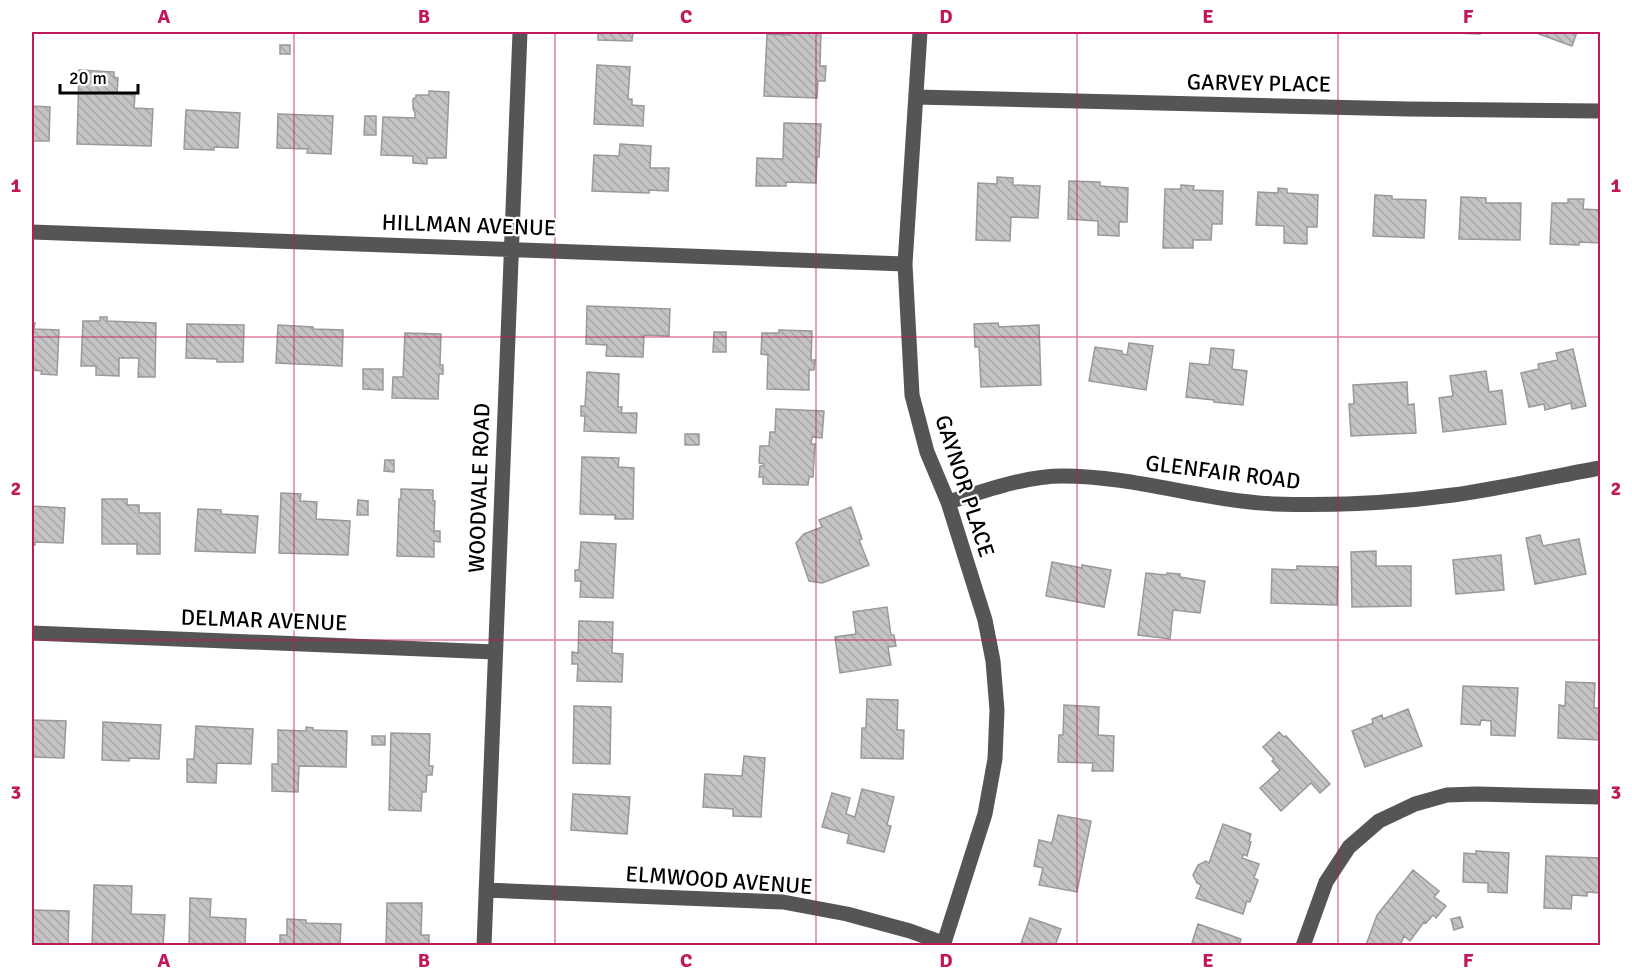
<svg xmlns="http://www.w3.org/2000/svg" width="1632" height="977" viewBox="0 0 1632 977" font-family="Signika,sans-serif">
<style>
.building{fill:url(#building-back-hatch);stroke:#999;stroke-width:1.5}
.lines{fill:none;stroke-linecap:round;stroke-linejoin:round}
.minor{stroke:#555;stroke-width:15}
.grid{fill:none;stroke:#c2185b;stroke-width:1.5;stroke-opacity:0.55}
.labels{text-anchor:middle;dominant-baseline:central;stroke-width:4.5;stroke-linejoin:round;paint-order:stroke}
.street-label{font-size:22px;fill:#000;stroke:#fff}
.neatline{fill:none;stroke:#c2185b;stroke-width:2}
.grid-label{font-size:20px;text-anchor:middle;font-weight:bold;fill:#c2185b}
</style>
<defs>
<pattern id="building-back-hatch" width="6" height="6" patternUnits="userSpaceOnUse" patternTransform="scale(1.5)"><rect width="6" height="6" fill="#c4c4c4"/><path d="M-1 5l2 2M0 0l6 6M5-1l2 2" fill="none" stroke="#a7a7a7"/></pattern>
</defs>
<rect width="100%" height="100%" fill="#fff"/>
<!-- building -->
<path class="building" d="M598 32H633L632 41 598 40Z
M789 32H821L820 66H826L825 81H818L817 98 764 96 767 34 789 35Z
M1453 32H1480V34L1453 33Z
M1540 32H1577L1572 46 1539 34Z
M280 45H290V54H280Z
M597 65 630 67 628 99H632V105L644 106 643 126 594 124Z
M79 70 114 72V77L118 78 117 94 135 95 134 108 153 109 151 146 77 144Z
M429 91 449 92 446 158H427V164L413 163V156L381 155 383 117 415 118V113L413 109V99L416 97V95H429Z
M32 106 50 107 49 141H32Z
M186 110 240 113 238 148 214 147V150L184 149Z
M278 114 333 116 331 154 307 153 308 149 277 148Z
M365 116H376V135H364Z
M784 123 821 124 819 157H817L816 183 786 182V186H756L757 158 783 159Z
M620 144 651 146 650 168H669L668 191 649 190V193L592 191 594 155 619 156Z
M997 177 1013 178V185L1040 186 1038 218 1011 217 1010 241 976 240 978 183 997 184Z
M1069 181 1100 182V186L1128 188 1127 222H1119V236L1098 235V221L1068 219Z
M1181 185 1194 186 1193 190 1223 191 1222 224H1212L1211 240H1193V248H1163L1165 189H1181Z
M1278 188 1287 189V193L1318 195 1317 227H1307V244L1284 243V226L1256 225 1258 192 1278 193Z
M1375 195 1392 196V199L1426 200 1424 238 1373 236Z
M1461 197 1486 198V203H1521L1520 240 1459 239Z
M1568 199H1584L1583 209 1600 210V243L1579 242V245L1550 244 1552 203H1568Z
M587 306 670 309 669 336 644 335 643 357 606 356 607 345 586 344Z
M100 317H107V321L156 323 155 377H138L139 358H119V376L96 375V366H81L83 321H100Z
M32 323H35L34 329 59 330 57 375 41 374 42 371 32 370Z
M998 323 999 327 1039 325 1041 385 981 387 979 347H975L974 324Z
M187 324 244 325 243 362H217V359L186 358Z
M278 325 313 327V329L343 330 342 366 276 363Z
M779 330 812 331 811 360H815L814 370H809V390L767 389 768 355 761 354 762 333H779Z
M714 332H726V352H713Z
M405 333 441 334 440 365H443V374H439L438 399 392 398 393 377H403Z
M1129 343 1153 346 1146 390 1089 381 1095 347 1122 351V354L1127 355Z
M1211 348 1234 350 1232 369 1247 371 1243 405 1214 402V400L1186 397 1190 363 1209 365Z
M1573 349 1586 406 1572 409 1571 403 1545 410 1544 404 1529 407 1521 373 1539 369 1538 364 1558 360 1556 353Z
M363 369H383V390L363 389Z
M1486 371 1489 392 1502 390 1506 424 1443 432 1439 398 1453 396 1450 376Z
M587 372 619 374 618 407H622L621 413H637L636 433 584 431 585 416H581V406H585Z
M1407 382 1408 405 1414 404 1416 433 1351 436 1349 404H1354L1353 385Z
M776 409 824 411 822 438 812 437 811 444H815L813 477H809L808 485 763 484V477H759L760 466H764V464L759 463 760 446H769L770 432H775Z
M685 434H699V445H685Z
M582 457 619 458 618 467 634 468 633 519H615V515L580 514Z
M385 460H394V472L384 471Z
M401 489 433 490V501H435L434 531H440V542L434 541V557L397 556 399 499H401Z
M281 493 301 494 300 501 317 502 316 519 350 521 348 555 279 553Z
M102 499H127V505H139V513H160V554H137V544H102Z
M358 500 368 501V515H357Z
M32 506 65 508 63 543 35 542V545H32Z
M851 507 862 539 859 540 869 565 822 583 809 581 796 543 804 534 822 527 819 520Z
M198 509 221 510V514L258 516 255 553 195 551Z
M1540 535 1543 546 1579 539 1586 574 1535 584 1526 538Z
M581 542 616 544 613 598 580 597 581 581H575V570H579Z
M1376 551V566H1411V606L1352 607 1351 552Z
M1501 555 1504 590 1456 594 1453 560Z
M1052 562 1082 568V565L1111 570 1104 607 1046 596Z
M1297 566 1338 567 1337 605 1271 603 1272 569 1297 570Z
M1146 573 1166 575 1167 573 1180 574V577L1205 581 1200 613 1173 610 1170 639 1138 635Z
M887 607 891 635H894L896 646 888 647 891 665 840 673 835 637 856 634 853 612Z
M579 621 613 622 612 653 623 654 622 682 577 681 578 664H572V652L578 653Z
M1566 682 1595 683 1594 708H1600V740L1558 738 1559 705 1565 706Z
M1463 686 1518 688 1515 736 1491 735V721L1481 720 1480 725 1461 724Z
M867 699 898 700 897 730H904L903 759 861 758 862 728H866Z
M1064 705 1099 707 1098 735 1114 736 1113 771H1092L1093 763 1058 762 1059 735H1063Z
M574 706 611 707 610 764 573 763Z
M1408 709 1422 746 1365 767 1352 731 1373 723 1372 719 1382 715 1383 719Z
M32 720 66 721 64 758 32 757Z
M103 722 161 725 159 759 129 758V761L102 760Z
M196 726 253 729 251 764 217 763 216 783 187 782V759H194Z
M306 727 313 728V730L347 731 346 767 299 766 298 792 272 791V764H278V730L306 731Z
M1279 732 1284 737 1286 736 1330 784 1320 793 1311 783 1281 811 1260 788 1280 770 1272 761 1274 759 1263 747Z
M391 733 430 734 429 766H433L432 775H427L426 792H422L421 811 389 810Z
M372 736H385V745H372Z
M744 756 765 758 761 817 733 816V809L703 807 705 774 742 776Z
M862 789 894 797 887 825 891 826 884 852 847 843 849 834 822 827 832 793 850 798 846 814 855 817Z
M573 794 630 797 627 834 571 830Z
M1058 815 1091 821 1077 892 1039 885 1043 868 1034 866 1039 840 1052 843Z
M1223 824 1251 834 1249 841 1251 842 1247 856 1244 854 1242 858 1259 864 1254 878 1258 880 1250 902 1247 901 1243 914 1196 898 1201 885 1197 883 1193 875 1198 865 1206 861 1209 863Z
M1476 851 1509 853 1507 893 1488 892V883L1463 882 1464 853 1476 854Z
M1546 856 1600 858V893L1587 892V896L1572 895 1571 909 1544 908Z
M1413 870 1439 891 1434 897 1446 906 1436 918 1433 915 1426 923 1424 922 1410 941 1404 936 1400 946 1366 945 1377 915Z
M94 885 132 886 131 914 165 915 163 946H92Z
M190 898 211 899 210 917 246 919 245 946H189Z
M387 903H422L421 935H429V944L422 943V946H386Z
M32 910 69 911 68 946H32Z
M1460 917 1463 927 1454 930 1451 919Z
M1030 918 1061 929 1055 946H1020Z
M287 919 306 920V923L341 924 340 946H280V935H287Z
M1198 924 1241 939 1239 946H1191Z"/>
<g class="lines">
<!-- minor -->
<path class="minor" d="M920 32 905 264 912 395 927 452 948 502 985 620 993 661 997 710 995 759 985 814 943 946
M916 97 1408 109 1600 111
M32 232 905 264
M948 502C986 491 1024 476 1063 476 1135 476 1204 501 1275 504 1334 506 1394 503 1453 495 1502 488 1551 477 1600 468
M32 633 495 652
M486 890 783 902 847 914 910 931 943 943
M484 946 520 32
M1303 946 1326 882 1349 847 1379 821 1415 804 1447 795 1477 794 1600 797"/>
</g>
<!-- grid -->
<path class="grid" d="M294 32V946M555 32V946M816 32V946M1077 32V946M1338 32V946M32 337H1600M32 640H1600"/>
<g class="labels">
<!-- street labels -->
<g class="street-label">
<text transform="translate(1259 83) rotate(1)">GARVEY PLACE</text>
<text transform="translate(469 225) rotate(2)">HILLMAN AVENUE</text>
<text transform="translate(1223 472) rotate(7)">GLENFAIR ROAD</text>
<text transform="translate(965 486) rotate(72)">GAYNOR PLACE</text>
<text transform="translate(479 488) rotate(-88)">WOODVALE ROAD</text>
<text transform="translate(264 620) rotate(2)">DELMAR AVENUE</text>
<text transform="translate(719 880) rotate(4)">ELMWOOD AVENUE</text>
</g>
</g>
<!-- border -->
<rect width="1632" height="977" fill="none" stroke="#ffffff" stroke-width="66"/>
<!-- scale -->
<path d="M60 84v9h78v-9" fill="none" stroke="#000000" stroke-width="3"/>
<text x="69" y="84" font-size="18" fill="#000000" stroke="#ffffff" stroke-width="4.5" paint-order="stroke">20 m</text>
<rect x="33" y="33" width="1566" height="911" class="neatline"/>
<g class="grid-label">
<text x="164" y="23">A</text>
<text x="424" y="23">B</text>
<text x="686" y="23">C</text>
<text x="946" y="23">D</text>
<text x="1208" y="23">E</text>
<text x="1468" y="23">F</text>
<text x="16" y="192">1</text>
<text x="1616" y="192">1</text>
<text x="16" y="495">2</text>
<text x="1616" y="495">2</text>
<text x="16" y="799">3</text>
<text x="1616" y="799">3</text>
<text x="164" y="967">A</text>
<text x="424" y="967">B</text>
<text x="686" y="967">C</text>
<text x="946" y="967">D</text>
<text x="1208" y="967">E</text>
<text x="1468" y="967">F</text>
</g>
</svg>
